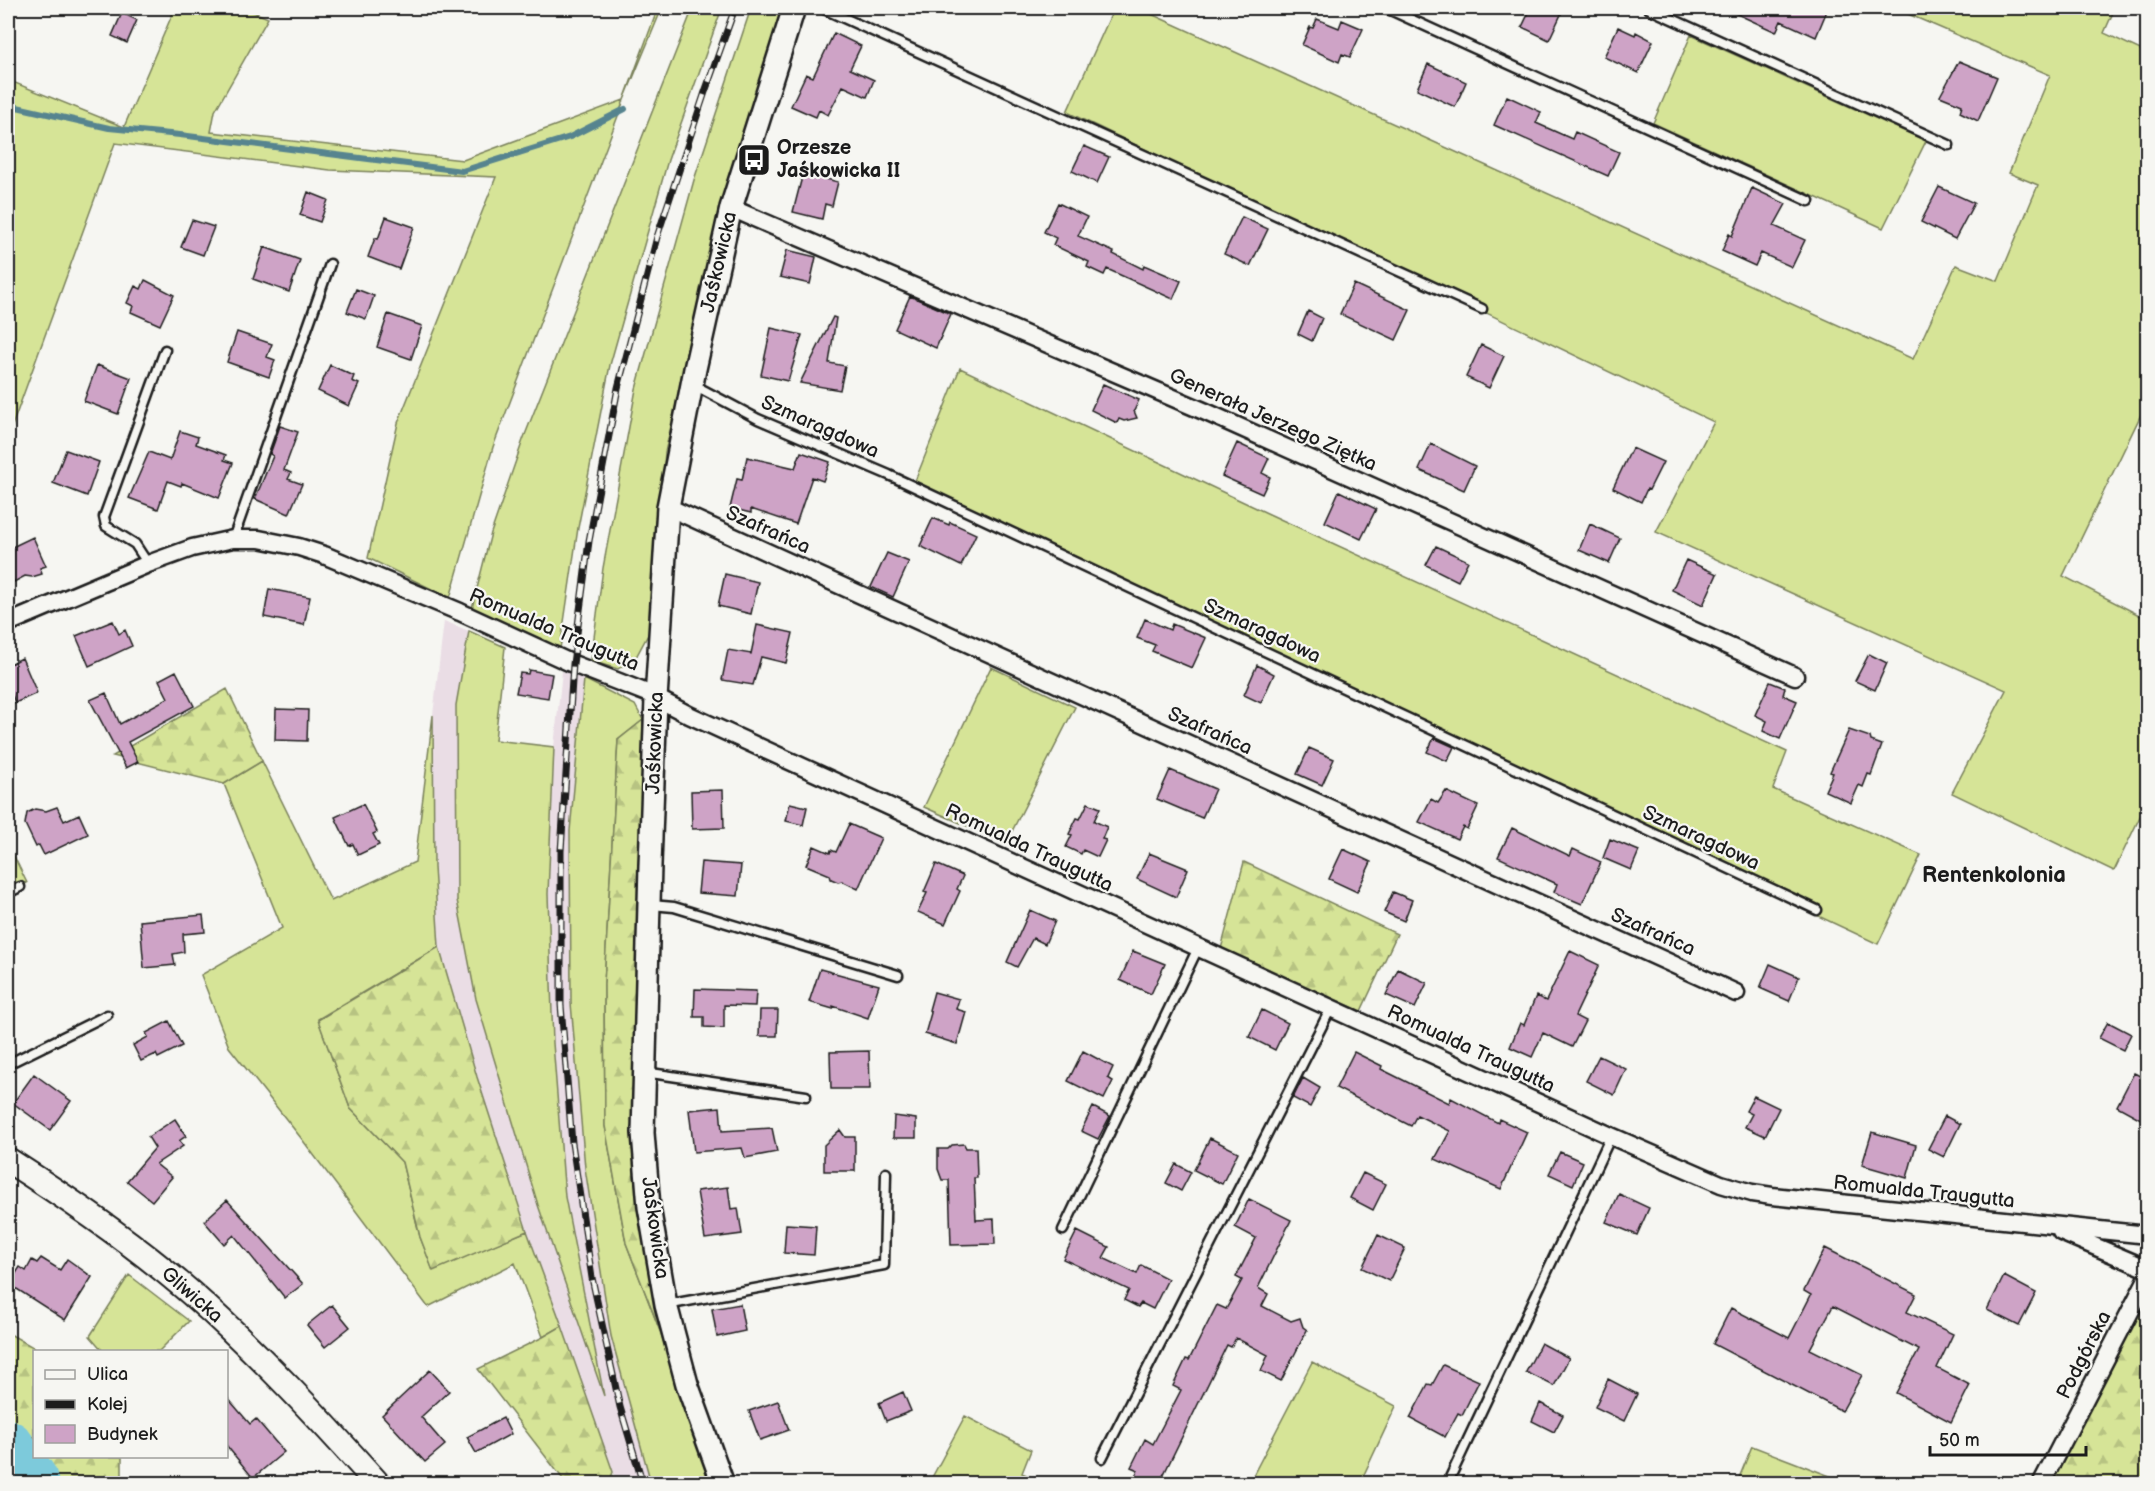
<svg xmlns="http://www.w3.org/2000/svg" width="2155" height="1491" viewBox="0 0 2155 1491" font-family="'Balsamiq Sans',sans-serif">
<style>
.built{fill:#eadde5}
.grass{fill:#d6e497;stroke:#79805a;stroke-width:1.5}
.forest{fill:url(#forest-firs);stroke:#79805a;stroke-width:1.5}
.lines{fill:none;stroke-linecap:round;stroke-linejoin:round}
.stream{stroke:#56848f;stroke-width:6}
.river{stroke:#7dcadb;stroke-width:38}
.building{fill:#cea3c6;stroke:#1c1c1c;stroke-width:1.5}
.service-casing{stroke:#1c1c1c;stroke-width:13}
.minor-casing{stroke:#1c1c1c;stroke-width:21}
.tertiary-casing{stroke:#1c1c1c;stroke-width:26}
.secondary-casing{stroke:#1c1c1c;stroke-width:28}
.service{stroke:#f6f6f2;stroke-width:8}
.minor{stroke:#f6f6f2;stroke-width:16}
.tertiary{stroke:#f6f6f2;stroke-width:21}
.secondary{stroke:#f6f6f2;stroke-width:24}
.rail-casing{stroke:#1c1c1c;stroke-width:7}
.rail{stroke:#f6f6f2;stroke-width:4.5;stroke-dasharray:14;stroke-linecap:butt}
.labels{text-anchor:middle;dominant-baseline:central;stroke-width:4.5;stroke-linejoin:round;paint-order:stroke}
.poi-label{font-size:20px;font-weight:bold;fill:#1c1c1c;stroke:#f6f6f2;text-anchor:start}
.street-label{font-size:20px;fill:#1c1c1c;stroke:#f6f6f2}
.quarter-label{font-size:22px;font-weight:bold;fill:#1c1c1c;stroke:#f6f6f2}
</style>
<defs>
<pattern id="forest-firs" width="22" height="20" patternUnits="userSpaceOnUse" patternTransform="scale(1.5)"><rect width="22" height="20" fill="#d6e497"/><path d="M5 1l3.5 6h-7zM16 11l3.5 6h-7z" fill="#b7c382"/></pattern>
</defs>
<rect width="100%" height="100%" fill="#f6f6f2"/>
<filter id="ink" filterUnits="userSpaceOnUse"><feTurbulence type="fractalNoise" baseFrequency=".0167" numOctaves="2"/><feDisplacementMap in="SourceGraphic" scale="12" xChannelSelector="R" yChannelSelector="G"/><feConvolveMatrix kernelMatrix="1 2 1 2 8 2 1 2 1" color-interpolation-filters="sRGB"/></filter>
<g filter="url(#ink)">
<!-- built -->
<path class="built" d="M444 621 469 631 456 705 457 900 476 999 538 1205 602 1390 565 1197 553 1043 548 894 554 747 562 671 584 679 570 831 571 1003 585 1168 611 1336 651 1483H617L527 1231 477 1077 439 947 434 867 433 715Z"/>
<!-- grass -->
<path class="grass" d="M175 8H244L268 18 215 111 211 132 463 160 624 100 658 8H662L624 100 493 447 450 598 368 558 398 423 496 177 330 170 115 143 8 437V80L124 127Z
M693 8H722L668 160 610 365 578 528 560 649 472 608 491 533 523 440Z
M751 8H785L723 201 665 452 651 629 636 657 618 669 591 661 603 568 636 389 694 180Z
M1114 8H1138L1913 359 1956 265 1998 281 2038 185 2009 173 2050 75 1894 8H2115L2104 33 2147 53V402L2063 576 2147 619V802L2114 871 1952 793 2006 690 1656 532 1714 422 1067 112Z
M1691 35 1926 141 1883 228 1653 123Z
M960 368 1269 514 1787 752 1773 789 1921 855 1878 944 911 491Z
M469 631 505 647 495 740 554 747 548 894 553 1043 565 1197 604 1396 538 1205 476 999 457 900 456 705Z
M991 667 1075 707 1006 843 924 807Z
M584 679 635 705 643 720 618 740 604 984 605 1126 626 1243 660 1331 711 1483H651L611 1336 585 1168 571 1003 570 831Z
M433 715 434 867 439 947 318 1019 350 1108 402 1162 420 1237 433 1270 527 1231 562 1326 543 1337 515 1263 428 1307 301 1138 229 1047 201 975 282 928 224 784 262 761 331 901 415 862Z
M8 844 27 883 8 894Z
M129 1275 189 1321 159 1351H103L90 1336Z
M1312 1362 1396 1406 1360 1483H1249Z
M965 1416 1031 1450 1022 1473 1044 1483H929Z
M1752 1446 1848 1483H1737Z"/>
<!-- forest -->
<path class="forest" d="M227 689 262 761 224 784 113 756Z
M643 720 634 1176 660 1331 626 1243 605 1126 604 984 618 740Z
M1244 862 1397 934 1361 1011 1221 949Z
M439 947 477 1077 527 1231 433 1271 420 1237 402 1162 350 1108 318 1020Z
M2147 1298V1483H2052L2056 1475Z
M562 1326 613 1472 609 1483H566L478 1369 543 1337Z
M8 1333 40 1351 34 1352V1456L122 1457V1477L127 1483H8Z"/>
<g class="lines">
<!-- stream -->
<path class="stream" d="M8 105 109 128 180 135 462 171 570 137 625 109"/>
<!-- river -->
<path class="river" d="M8 1438 13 1441 38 1476 40 1484"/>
</g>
<!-- building -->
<path class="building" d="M1531 8H1564L1549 40 1522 27Z
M1724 8H1828L1816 37 1781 21 1776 32Z
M122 13 137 20 127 43 112 36Z
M1317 19 1339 28 1342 20 1363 29 1350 57 1342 54 1339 62 1302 45 1310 27 1313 28Z
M1618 27 1635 35 1636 32 1653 41 1638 73 1604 57Z
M834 33 861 46 850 69 874 80 867 97 843 86 828 115 819 110 816 117 791 106 806 74 813 77Z
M1959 61 1997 77 1978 121 1960 112 1962 105 1940 96Z
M1428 64 1466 82 1455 107 1417 89Z
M1507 96 1541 112 1536 123 1572 139 1575 132 1619 152 1608 176 1494 125Z
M1084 146 1109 157 1097 183 1072 171Z
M803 173 838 182 832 206 825 204 822 219 793 212Z
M1939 187 1974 203 1955 239 1921 222Z
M1752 188 1786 204 1774 226 1805 240 1792 267 1761 253 1755 266 1722 251 1729 234 1732 236Z
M308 192 328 200 320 222 300 215Z
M1058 203 1087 217 1078 236 1114 252 1113 254 1143 269 1144 265 1181 281 1173 299 1107 269 1104 275 1087 267 1089 262 1053 245 1056 238 1044 232Z
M386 217 414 227 399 269 368 257 375 238 378 239Z
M1242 217 1268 229 1250 266 1224 254Z
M192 220 214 227 203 255 181 247Z
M264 247 300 260 289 292 253 279Z
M787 250 816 257 810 284 780 277Z
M145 280 174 295 160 325 131 312 133 306 127 303 135 286 141 289Z
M1354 284 1410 310 1396 340 1340 314Z
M356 289 374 296 366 319 347 312Z
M910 296 951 314 936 348 895 329Z
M1308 311 1322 318 1312 341 1298 334Z
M388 314 422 326 411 359 377 347Z
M833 317 836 318 829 363 845 366 840 390 800 383Z
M771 328 802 335 788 381 761 375Z
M237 332 272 344 267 357 275 360 269 377 227 362Z
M1481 345 1504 356 1489 388 1466 377Z
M97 365 131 378 118 414 84 401Z
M330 365 354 376 352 381 359 384 349 406 318 391Z
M1103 384 1139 400 1134 411 1137 418 1124 421 1119 419 1117 423 1091 410Z
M280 426 298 432 284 470 291 473 288 479 302 484 289 514 255 499 273 456 270 454Z
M180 431 198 437 196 444 226 455 224 460 233 463 219 498 182 483 181 486 168 481 158 509 129 498 149 452 170 460Z
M1237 443 1269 458 1262 473 1270 477 1262 494 1222 476Z
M1431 444 1475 466 1464 490 1419 470Z
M1632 448 1663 462 1649 490 1647 489 1641 502 1613 488Z
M66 450 99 462 87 496 53 483Z
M801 452 830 462 823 481 812 477 796 524 751 509V513L730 508 737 479 742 480 747 457 795 468Z
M1339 491 1376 509 1361 539 1325 522Z
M933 518 949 525 950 522 976 534 961 566 920 546Z
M1590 524 1620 538 1609 563 1579 550Z
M33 537 46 566 40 568 42 574 32 577 25 576 14 582 8 569V549Z
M1436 546 1468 561 1458 581 1426 565Z
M887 553 909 562 893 597 871 587Z
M1686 560 1717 574 1703 605 1672 590Z
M725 574 758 582 751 614 718 606Z
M269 589 310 597 304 625 264 617Z
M1145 619 1170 630 1172 624 1206 638 1192 668 1152 651 1155 645 1137 638Z
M113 621 119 634 125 630 132 646 89 666 76 636Z
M757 625 793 633 786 663 761 657 753 685 722 680 728 650 751 654Z
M1869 654 1887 663 1875 690 1855 681Z
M22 658 37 693 15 703 12 695 8 697V665Z
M1257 665 1274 674 1261 703 1244 695Z
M529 670 552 674 548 698 516 693 520 673 528 674Z
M176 671 194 706 128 742 138 762 126 768 90 700 106 693 120 724 168 698 159 680Z
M1770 682 1785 688 1783 695 1797 701 1780 739 1763 731 1767 721 1755 715Z
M276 709 308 710 307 741 275 740Z
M1849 730 1870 737 1871 741 1882 745 1871 775 1868 774 1863 787 1859 785 1851 803 1825 791 1833 773 1830 772Z
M1434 738 1454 747 1447 761 1427 752Z
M1309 748 1334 759 1322 785 1297 774Z
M1170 770 1215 789 1202 818 1157 799Z
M723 790 724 828 692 829 691 791Z
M1446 791 1478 806 1467 829 1463 827 1457 839 1419 822 1431 799 1438 803Z
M790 803 807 807 803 825 786 821Z
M1088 803 1100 808 1094 821 1107 827 1102 839 1106 840 1098 857 1083 850 1081 854 1066 847 1072 835 1069 834 1077 818 1080 819Z
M363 804 377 832 373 834 379 845 358 855 353 844 349 846 335 817Z
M57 807 64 821 79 814 88 834 44 855 39 845 36 847 25 824 27 813 35 809 46 811Z
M849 824 881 838 858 889 842 881 838 882 831 879 830 875 806 865 814 846 830 853 831 850 836 852Z
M1512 828 1570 856 1573 849 1601 862 1582 904 1554 892 1557 884 1498 857Z
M1610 839 1639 851 1631 870 1603 858Z
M1343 849 1371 862 1357 892 1329 879Z
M1149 853 1188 869 1176 897 1137 879Z
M701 862 741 865 738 896 698 893Z
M936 864 963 876 957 889 960 891 945 924 918 912 927 893 924 892Z
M1393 892 1412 900 1404 921 1384 912Z
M1030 910 1055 921 1045 944 1033 938 1017 967 1007 962Z
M203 915 205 932 183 934 184 952 173 954 175 965 144 968 140 921Z
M1133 951 1165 964 1151 994 1120 980Z
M1570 951 1599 965 1575 1016 1585 1021 1572 1047 1543 1033 1532 1057 1510 1047 1520 1023 1524 1025 1536 996 1546 1001Z
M1770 964 1799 977 1789 1001 1760 988Z
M820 969 879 985 868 1018 833 1006V1009L809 1002Z
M1398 969 1427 983 1415 1008 1386 995Z
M695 989 756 991 755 1006 724 1005V1028L704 1027V1017H694Z
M934 992 959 999 956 1009 966 1012 957 1044 925 1034 931 1013 929 1010Z
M760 1010H778L777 1036H759Z
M1262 1010 1288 1023 1275 1050 1249 1037Z
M169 1021 182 1046 158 1058 156 1054 141 1061 133 1045 148 1037 146 1033Z
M2108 1022 2131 1034 2123 1050 2099 1038Z
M869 1051 870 1089H831L830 1052Z
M1083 1051 1113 1067 1108 1078 1113 1081 1104 1099 1068 1081Z
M1354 1052 1382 1066 1381 1069 1449 1103 1451 1098 1498 1123 1499 1119 1527 1132 1501 1189 1435 1159 1450 1131 1417 1115 1411 1126 1336 1088Z
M1599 1056 1626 1069 1614 1095 1586 1081Z
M2134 1073 2148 1080V1123L2117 1106Z
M34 1074 71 1101 50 1130 13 1103Z
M1303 1078 1320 1088 1310 1107 1293 1098Z
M1754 1096 1779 1108 1765 1136 1745 1127 1752 1114 1746 1111Z
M720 1107 722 1131 772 1128 777 1152 745 1158 742 1148 694 1152 689 1110Z
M1093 1107 1110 1116 1098 1139 1081 1131Z
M894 1116 916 1119V1138H893Z
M1945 1116 1960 1124 1944 1157 1928 1149Z
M175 1119 186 1136 179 1141 183 1146 156 1164 172 1177 152 1201 127 1181 155 1148 148 1137Z
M840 1130 845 1137H855V1171H824V1145Z
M1872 1132 1916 1145 1907 1178 1862 1165Z
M1210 1138 1238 1152 1222 1184 1194 1170Z
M964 1144 966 1148H976L977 1178H974L976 1220 994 1219 995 1244 951 1245 949 1180H942L938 1169V1149H948L952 1145Z
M1560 1152 1583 1162 1573 1185 1549 1174Z
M1176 1164 1191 1172 1181 1191 1166 1183Z
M1363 1173 1386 1184 1373 1210 1350 1198Z
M728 1187 731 1209 738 1208 742 1234 705 1239 697 1191Z
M1619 1194 1649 1208 1637 1235 1606 1222Z
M1249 1199 1291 1220 1258 1288 1268 1294 1262 1306 1291 1321 1300 1318 1303 1327 1307 1330 1281 1381 1261 1371 1268 1355 1236 1338 1231 1347 1227 1345 1159 1484H1131L1138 1470 1131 1467 1145 1439 1153 1444 1181 1390 1173 1386 1186 1359 1189 1360 1217 1305 1226 1309 1242 1280 1236 1277 1256 1238 1235 1227Z
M227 1200 303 1284 285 1298 234 1235 224 1244 204 1221Z
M786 1224 816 1226 814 1255 784 1253Z
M1077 1231 1109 1247 1103 1258 1137 1274 1141 1265 1168 1279 1153 1309 1141 1303 1138 1307 1124 1300 1129 1290 1063 1259Z
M1378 1235 1405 1248 1389 1281 1362 1268Z
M1825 1248 1916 1294 1907 1312 1953 1334 1937 1368 1970 1385 1951 1422 1896 1393 1919 1350 1833 1306 1810 1349 1862 1375 1842 1411 1713 1344 1731 1308 1789 1338 1811 1295 1804 1291Z
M41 1258 60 1270 67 1259 92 1277 65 1320 9 1284 20 1267 26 1271 32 1260 37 1263Z
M2004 1276 2036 1293 2019 1326 1987 1310Z
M740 1304 745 1331 717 1337 712 1309Z
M332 1305 350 1327 325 1347 307 1325Z
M1541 1343 1569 1358 1554 1386 1526 1372Z
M1443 1365 1479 1381 1462 1415 1458 1413 1445 1437 1410 1418 1428 1384 1432 1385Z
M430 1370 449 1391 421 1417 445 1445 425 1462 382 1415Z
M1608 1379 1637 1394 1624 1421 1595 1407Z
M903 1392 911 1411 886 1421 879 1403Z
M226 1396 250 1424 256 1419 284 1452 253 1478 226 1445Z
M778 1401 789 1430 760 1440 749 1411Z
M1540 1403 1563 1415 1554 1432 1532 1421Z
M503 1418 511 1434 476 1453 467 1437Z"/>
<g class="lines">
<!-- service casing -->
<g class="service-casing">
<path id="service" d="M822 8 1482 309
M1386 8 1809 201
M1648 8 1949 145
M692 384 758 419 889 475 1817 910
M233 539 330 264
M148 564 135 544 106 526 104 517 165 350
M8 893 20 887
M651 905 674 907 898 975
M8 1064 107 1015
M644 1072 806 1096
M1063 1230 1198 948
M666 1305 884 1265 886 1173
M1102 1458 1331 1008
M1447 1484 1611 1136"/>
</g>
<!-- minor casing -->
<g class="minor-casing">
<path id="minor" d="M731 208 1206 412 1795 676
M668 507 1736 993
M8 623 148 564 192 548 233 539H259L299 547 324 555 460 612 573 664 647 693 689 715 1611 1136 1721 1184 1752 1193 1772 1196 2148 1235
M2061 1232 2148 1269
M2041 1484 2148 1277"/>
</g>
<!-- tertiary casing -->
<g class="tertiary-casing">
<path id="tertiary" d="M723 1484 687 1384 666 1305 649 1207 643 1133 650 865 656 699 668 507 695 369 731 208 794 8"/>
</g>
<!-- secondary casing -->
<g class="secondary-casing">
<path id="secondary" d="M8 1160C72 1201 135 1244 192 1294 259 1353 319 1418 378 1484"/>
</g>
<!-- service -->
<use href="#service" class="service"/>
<!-- minor -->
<use href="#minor" class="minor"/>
<!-- tertiary -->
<use href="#tertiary" class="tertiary"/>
<!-- secondary -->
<use href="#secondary" class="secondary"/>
<!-- rail casing -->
<g class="rail-casing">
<path id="rail" d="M643 1484 620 1407 592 1278 572 1143 561 1005V851L570 712 573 664 589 541 618 388 657 237 705 92 735 8"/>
</g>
<!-- rail -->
<use href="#rail" class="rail"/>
</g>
</g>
<!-- icons -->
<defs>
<g id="bus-square" transform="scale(1.725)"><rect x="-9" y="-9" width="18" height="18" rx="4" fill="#1c1c1c" stroke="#f6f6f2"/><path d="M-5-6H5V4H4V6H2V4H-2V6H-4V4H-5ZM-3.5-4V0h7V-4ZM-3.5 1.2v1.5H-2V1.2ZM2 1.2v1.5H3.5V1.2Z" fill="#fff"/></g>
</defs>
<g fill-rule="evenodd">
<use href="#bus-square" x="754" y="160"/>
</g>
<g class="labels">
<!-- poi labels -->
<g class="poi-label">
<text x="777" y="148">Orzesze<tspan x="777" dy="23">Jaśkowicka II</tspan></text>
</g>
<!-- street labels -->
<g class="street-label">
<text transform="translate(719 262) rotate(-77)">Jaśkowicka</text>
<text transform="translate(1273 420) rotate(24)">Generała Jerzego Ziętka</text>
<text transform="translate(820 427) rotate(24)">Szmaragdowa</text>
<text transform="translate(768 530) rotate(24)">Szafrańca</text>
<text transform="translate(554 630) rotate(23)">Romualda Traugutta</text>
<text transform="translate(1262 631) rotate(25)">Szmaragdowa</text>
<text transform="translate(1210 731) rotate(24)">Szafrańca</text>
<text transform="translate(655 743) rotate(-88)">Jaśkowicka</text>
<text transform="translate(1701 838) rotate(25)">Szmaragdowa</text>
<text transform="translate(1029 848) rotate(25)">Romualda Traugutta</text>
<text transform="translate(1653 932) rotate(24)">Szafrańca</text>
<text transform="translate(1471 1049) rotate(25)">Romualda Traugutta</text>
<text transform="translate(1924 1192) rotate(6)">Romualda Traugutta</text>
<text transform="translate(655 1228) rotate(82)">Jaśkowicka</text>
<text transform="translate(192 1295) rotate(41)">Gliwicka</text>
<text transform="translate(2084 1355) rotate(-63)">Podgórska</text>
</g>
<!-- quarter labels -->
<g class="quarter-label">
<text x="1994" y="875">Rentenkolonia</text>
</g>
</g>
<!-- margin -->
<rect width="2155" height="1491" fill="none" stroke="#f6f6f2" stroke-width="30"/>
<rect x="15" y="15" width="2125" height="1461" fill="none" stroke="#1c1c1c" stroke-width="2" filter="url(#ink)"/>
<!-- legend -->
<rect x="33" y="1350" width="195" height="108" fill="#f6f6f2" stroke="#9f9f9c" stroke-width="1.5"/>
<rect x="45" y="1370" width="30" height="9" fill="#f6f6f2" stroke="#9f9f9c" stroke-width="1.5"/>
<text x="87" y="1380" font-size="18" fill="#1c1c1c">Ulica</text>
<rect x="45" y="1400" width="30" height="9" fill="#1c1c1c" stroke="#9f9f9c" stroke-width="1.5"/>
<text x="87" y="1410" font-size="18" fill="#1c1c1c">Kolej</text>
<rect x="45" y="1425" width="30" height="18" fill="#cea3c6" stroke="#9f9f9c" stroke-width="1.5"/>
<text x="87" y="1440" font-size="18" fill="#1c1c1c">Budynek</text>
<!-- scale -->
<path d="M1930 1446v9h156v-9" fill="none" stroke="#1c1c1c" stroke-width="3"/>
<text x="1939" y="1446" font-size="18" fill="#1c1c1c" stroke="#f6f6f2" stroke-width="4.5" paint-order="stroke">50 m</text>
</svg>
